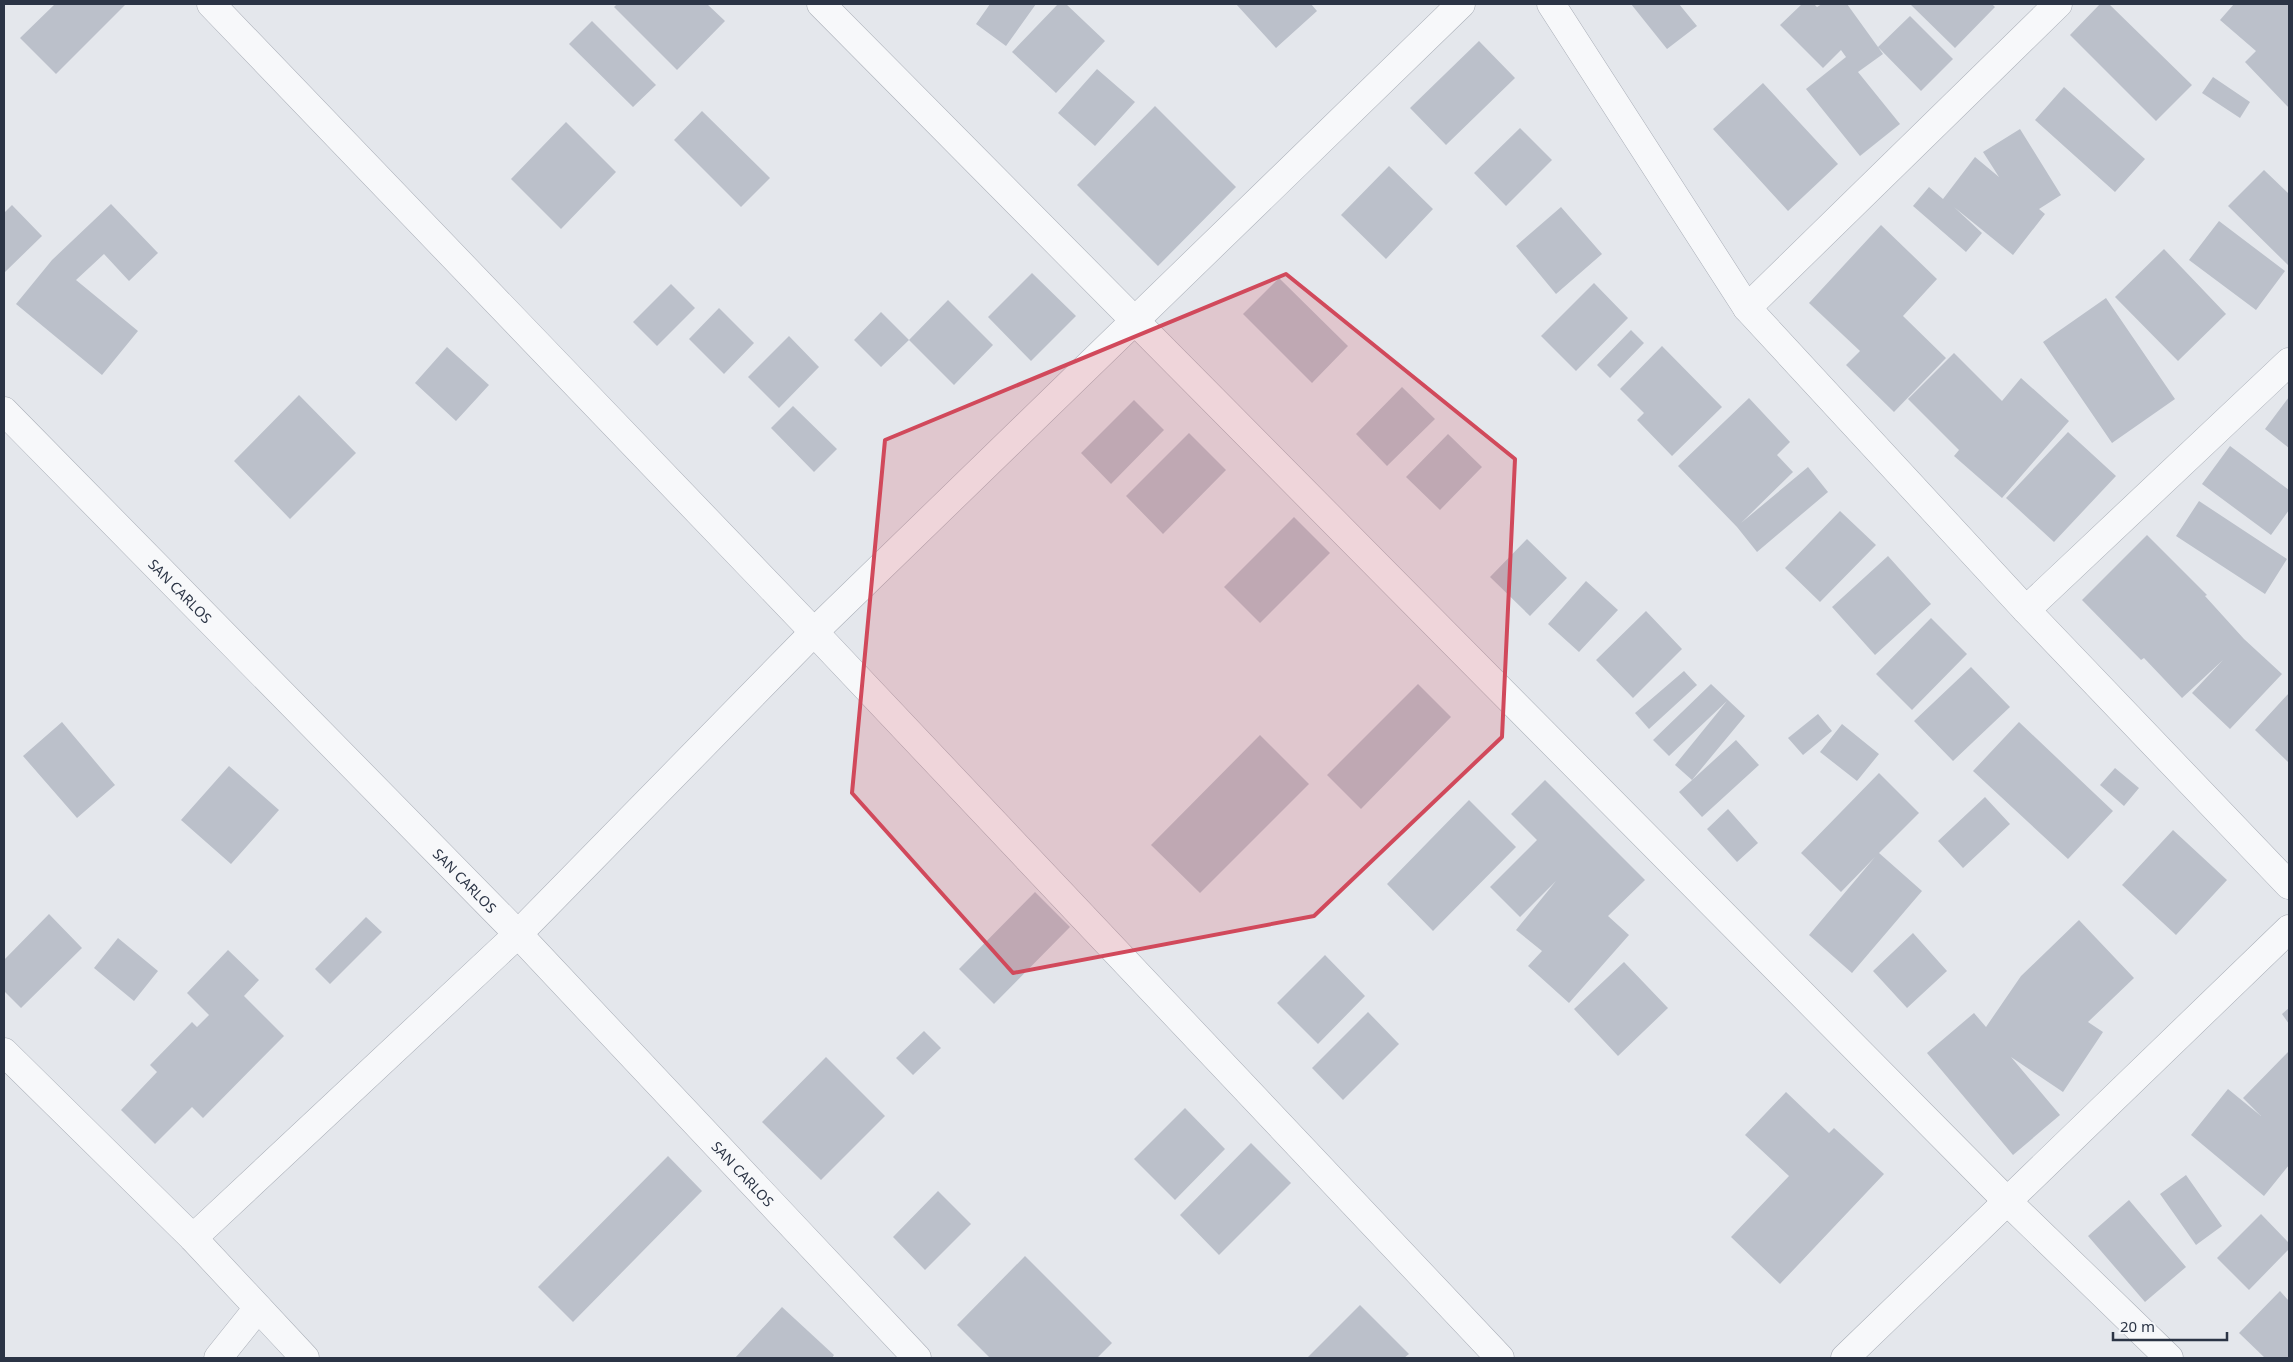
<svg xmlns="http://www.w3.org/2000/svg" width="2293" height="1362" viewBox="0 0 2293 1362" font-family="'Noto Sans',sans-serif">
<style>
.building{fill:#bbc0ca}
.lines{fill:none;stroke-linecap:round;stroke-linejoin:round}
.minor-casing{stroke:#a9aeb7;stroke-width:29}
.minor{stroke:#f7f8fa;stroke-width:28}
.marked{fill:#d1495b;fill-opacity:0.2;stroke:#d1495b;stroke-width:4;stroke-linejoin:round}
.labels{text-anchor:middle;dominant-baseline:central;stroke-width:4;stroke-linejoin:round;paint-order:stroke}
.street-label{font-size:14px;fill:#2b3445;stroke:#f4f6f9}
</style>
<rect width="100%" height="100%" fill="#e4e7ec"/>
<!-- building -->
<path class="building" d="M55 4H126L56 74 20 38Z
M617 4H707L725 21 677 70 614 7Z
M990 4H1036L1006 46 976 24Z
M1058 4H1066L1105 41 1056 93 1012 52Z
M1236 4H1311L1317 11 1276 48Z
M1631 4H1679L1697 26 1667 49Z
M1802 4H1814L1817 7 1822 4H1847L1878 47 1910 16 1953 59 1921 91 1878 47 1883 54 1858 72 1900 124 1860 156 1806 89 1846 57 1841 50 1823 68 1780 25Z
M1910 4H1992L1995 7 1955 48Z
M2100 4H2109L2192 85 2156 121 2070 35Z
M2234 4H2289V108L2245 62 2256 51 2220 20Z
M592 21 656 85 633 107 569 44Z
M1479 41 1515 78 1446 145 1410 108Z
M1097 69 1135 102 1095 146 1058 113Z
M2213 77 2250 102 2240 118 2202 93Z
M1763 83 1838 164 1788 211 1713 129Z
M2064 87 2145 159 2115 192 2035 120Z
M1155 106 1236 187 1158 266 1077 185Z
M702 111 770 178 741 207 674 140Z
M566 122 616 172 561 229 511 179Z
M1520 128 1552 160 1506 206 1474 173Z
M2020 129 2061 195 2039 209 2045 214 2013 255 1954 207 1982 233 1966 252 1913 206 1929 187 1943 199 1975 157 1999 177 1983 152Z
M1389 166 1433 209 1386 259 1341 215Z
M2264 170 2289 194V266L2228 206Z
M111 204 158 253 129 281 104 254 76 280 138 331 102 375 16 304 52 260Z
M12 205 42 236 4 273V213Z
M1561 207 1602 254 1556 294 1516 246Z
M2219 221 2285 271 2256 310 2189 260Z
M1881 225 1937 279 1903 316 1946 358 1894 412 1846 365 1860 351 1809 303Z
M2164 249 2226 314 2178 361 2115 297Z
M1032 273 1076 316 1031 361 988 317Z
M1279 278 1348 346 1312 383 1243 314Z
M1594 283 1628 318 1576 371 1541 336Z
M671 284 695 308 657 346 633 322Z
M2106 298 2175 399 2112 443 2043 342Z
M948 300 993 345 954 385 909 340Z
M719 308 754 343 724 374 689 339Z
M881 312 909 340 881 367 854 340Z
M1631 330 1644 343 1610 378 1597 365Z
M789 336 819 367 779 408 748 377Z
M1662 346 1722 407 1672 456 1637 420 1644 413 1620 389Z
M447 347 489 385 456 421 415 383Z
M1954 353 2002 401 2021 378 2069 421 2002 498 1954 456 1959 450 1908 399Z
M1402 387 1435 419 1387 466 1356 434Z
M299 395 356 453 290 519 234 461Z
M2289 397V448L2265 429Z
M1749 398 1790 442 1777 455 1793 472 1741 523 1808 467 1828 492 1757 552 1737 527 1678 466Z
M1134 400 1164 430 1111 484 1081 453Z
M793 406 837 449 814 472 771 428Z
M2068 432 2116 476 2054 542 2006 498Z
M1189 433 1226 470 1163 534 1126 496Z
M1448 434 1482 467 1440 510 1406 477Z
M2230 446 2289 490V510L2271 535 2202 484Z
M2199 501 2287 559 2265 594 2176 536Z
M1840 511 1876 545 1820 602 1785 568Z
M1294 517 1330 553 1260 623 1224 587Z
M2147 535 2207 595 2205 596 2244 639 2282 674 2230 729 2192 693 2223 660 2182 698 2144 658 2141 660 2082 600Z
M1527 539 1567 578 1530 616 1490 577Z
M1888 556 1931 604 1875 655 1832 607Z
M1586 581 1618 610 1579 652 1548 624Z
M1646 611 1682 649 1633 698 1596 660Z
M1931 618 1967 654 1912 710 1876 674Z
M1971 667 2010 707 1953 761 1914 721Z
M1684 671 1697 685 1649 729 1635 713Z
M1418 684 1451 717 1361 809 1327 775Z
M1711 684 1745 716 1692 780 1675 765 1727 701 1669 756 1653 740Z
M2289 693V763L2255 730Z
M1818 714 1832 731 1803 755 1788 738Z
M62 722 115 785 77 818 23 756Z
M2019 722 2113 811 2068 859 1973 771Z
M1842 724 1879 754 1857 781 1820 752Z
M1260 735 1309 784 1200 893 1151 845Z
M1736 740 1759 765 1702 817 1679 792Z
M229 766 279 810 231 864 181 820Z
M2115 768 2139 788 2124 806 2100 785Z
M1879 773 1919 813 1879 853 1922 891 1852 973 1809 935 1875 857 1841 892 1801 853Z
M1545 780 1645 880 1608 916 1629 935 1569 1003 1528 966 1542 951 1516 930 1556 881 1520 917 1490 887 1537 840 1511 814Z
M1985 797 2010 824 1963 868 1938 841Z
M1469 800 1516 847 1433 931 1387 884Z
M1728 809 1758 843 1737 862 1707 829Z
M2173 830 2227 880 2176 935 2122 885Z
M1035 892 1070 927 994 1004 959 969Z
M49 914 82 948 21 1008 4 991V960Z
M366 917 382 932 330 984 315 969Z
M2079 920 2134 978 2088 1022 2103 1032 2063 1092 2011 1057 2060 1115 2013 1155 1927 1053 1974 1013 1986 1027 2021 976Z
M1913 933 1947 971 1907 1008 1873 971Z
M118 938 158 971 134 1001 94 968Z
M228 950 259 980 244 996 284 1036 203 1118 192 1107 155 1144 121 1110 157 1072 150 1065 192 1022 197 1027 209 1015 187 993Z
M1325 955 1365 996 1318 1044 1277 1003Z
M1624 962 1668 1008 1618 1056 1574 1009Z
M2289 1008V1024L2282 1014Z
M1368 1012 1399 1044 1343 1100 1312 1068Z
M924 1031 941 1048 913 1075 896 1058Z
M2289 1051V1165L2264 1196 2191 1135 2228 1089 2261 1116 2243 1098Z
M826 1057 885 1116 821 1180 762 1122Z
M1786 1092 1829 1133 1834 1128 1884 1174 1780 1284 1731 1237 1789 1176 1745 1135Z
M1185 1108 1225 1149 1175 1200 1134 1159Z
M1251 1143 1291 1183 1219 1255 1180 1215Z
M668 1156 702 1191 573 1322 538 1287Z
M2186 1175 2222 1226 2196 1245 2160 1194Z
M938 1191 971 1224 925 1270 893 1237Z
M2129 1200 2186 1267 2145 1302 2088 1236Z
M2261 1214 2289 1243V1249L2249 1290 2217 1258Z
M1025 1256 1112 1343 1097 1358H990L957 1325Z
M2280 1291 2289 1301V1358H2265L2239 1333Z
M1360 1305 1409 1354 1404 1358H1307Z
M782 1307 834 1355 832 1358H735Z"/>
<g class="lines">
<!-- minor casing -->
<g class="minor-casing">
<g id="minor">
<path d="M211 4 814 632 1500 1358"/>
<path d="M821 4 2006 1200 2169 1358"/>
<path d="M1551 4 1747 308 2026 610 2289 885"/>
<path d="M1747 308 2058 4"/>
<path id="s1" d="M4 411 518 934 917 1358"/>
<path d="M2026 610 2289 362"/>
<path d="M4 1052 193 1238 305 1358"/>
<path d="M193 1238 518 934 814 632 1461 4"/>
<path d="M218 1358 258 1308"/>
<path d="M1845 1358 2289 929"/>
</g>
</g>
<!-- minor -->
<use href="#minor" class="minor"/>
</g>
<!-- marked area -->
<path class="marked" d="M1286 274 1515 459 1502 737 1314 916 1013 973 852 793 885 440Z"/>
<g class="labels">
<!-- street labels -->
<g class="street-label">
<text stroke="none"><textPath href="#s1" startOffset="252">SAN CARLOS</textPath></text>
<text stroke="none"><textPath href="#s1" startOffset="658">SAN CARLOS</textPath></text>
<text stroke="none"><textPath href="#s1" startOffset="1062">SAN CARLOS</textPath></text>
</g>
</g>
<!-- border -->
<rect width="2293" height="1362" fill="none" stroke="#2b3445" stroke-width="10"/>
<!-- scale -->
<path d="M2113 1332v8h114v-8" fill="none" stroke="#2b3445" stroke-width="2.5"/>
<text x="2120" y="1332" font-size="15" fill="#2b3445" stroke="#f4f6f9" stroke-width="4" paint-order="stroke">20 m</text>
</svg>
